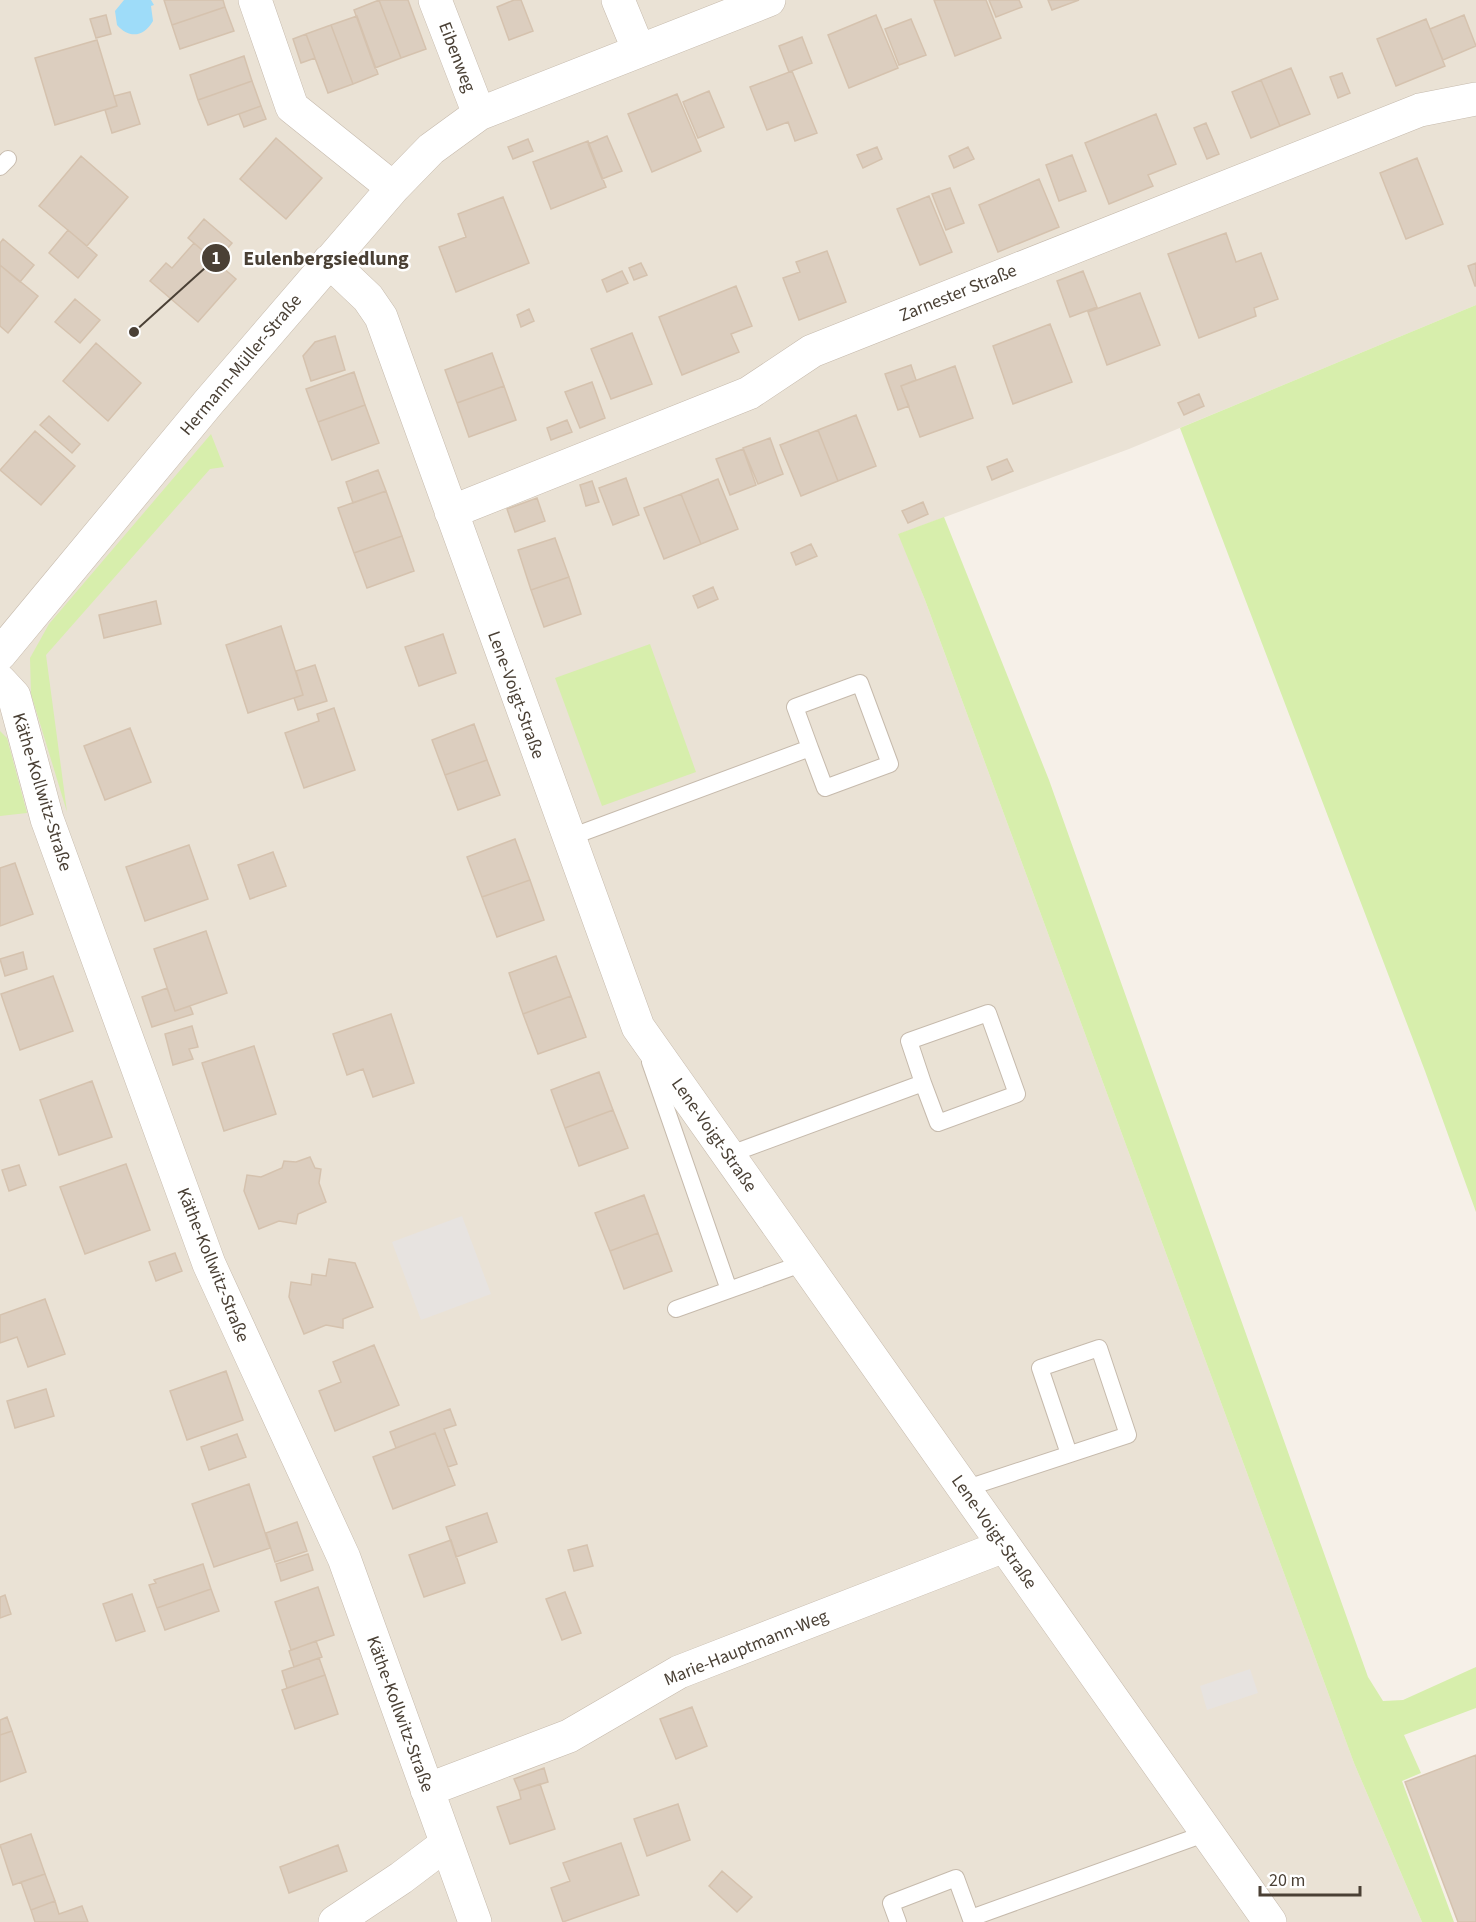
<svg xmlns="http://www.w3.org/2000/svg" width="1476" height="1922" viewBox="0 0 1476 1922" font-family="'Source Sans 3',sans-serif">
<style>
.residential{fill:#eae2d5}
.green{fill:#d7eeac}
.parking{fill:#e7e3e0}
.water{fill:#9edcf9}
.building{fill:#dccebf;stroke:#d5c2ae;stroke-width:1.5}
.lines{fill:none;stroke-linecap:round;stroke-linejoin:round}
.service-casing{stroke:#c6baac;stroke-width:18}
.minor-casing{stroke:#c6baac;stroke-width:34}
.service{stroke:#fff;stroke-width:16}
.minor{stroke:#fff;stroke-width:33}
.labels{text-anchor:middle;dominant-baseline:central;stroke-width:5;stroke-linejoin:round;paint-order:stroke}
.street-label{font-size:18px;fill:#4a4035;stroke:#fff}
.leader{fill:none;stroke:#4a4035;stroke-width:2}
.callout-dot{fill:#4a4035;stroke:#fff;stroke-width:2}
.mark-label{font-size:18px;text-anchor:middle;font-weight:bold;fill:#fff}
.callout-label{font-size:20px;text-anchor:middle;font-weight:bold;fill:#4a4035;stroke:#fff;stroke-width:5;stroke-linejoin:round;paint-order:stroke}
</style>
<rect width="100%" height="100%" fill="#f6f0e8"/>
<!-- residential -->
<path class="residential" d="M0 0H1476V305L1129 449 899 534 925 600 1354 1763 1422 1922H0Z"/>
<!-- green -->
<path class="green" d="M1476 305V1212L1425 1071 1180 428Z
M211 434 224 467 210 469 46 655 67 812 31 694 30 658 49 624Z
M944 517 1049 780 1368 1677 1383 1701 1403 1700 1476 1667V1708L1404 1735 1421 1773 1402 1781 1454 1922H1422L1354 1763 925 600 898 534Z
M650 644 696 772 602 806 555 678Z
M0 731 7 738 27 813 0 816Z"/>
<!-- parking -->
<path class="parking" d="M462 1216 491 1294 421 1320 392 1242Z
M1250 1669 1258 1693 1207 1710 1200 1686Z"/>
<!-- water -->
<path class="water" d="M124 0H151L154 5 151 6 153 21C144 37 129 39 117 25L115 11Z"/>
<!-- building -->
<path class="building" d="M164 0H223L225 7 172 25Z
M379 0H408L426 49 401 58Z
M379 0 401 58 375 68 354 10Z
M514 0H521L533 31 509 40 497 7Z
M934 0H986L1001 38 955 56Z
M989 0H1019L1022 7 996 17Z
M1048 0H1079L1052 10Z
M225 7 234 31 180 49 172 25Z
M106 15 111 34 96 38 90 19Z
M876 15 898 68 849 88 828 35Z
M1464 15 1476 46 1443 60 1430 29Z
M357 16 378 74 353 84 331 25Z
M911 19 926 55 899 65 885 29Z
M1426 19 1445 66 1396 86 1377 39Z
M331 25 353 84 328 93 306 34Z
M306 34 315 58 301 63 293 39Z
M802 37 812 63 789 72 779 46Z
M97 40 117 106 55 125 35 58Z
M244 56 252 81 198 100 190 75Z
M1291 68 1310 114 1280 126 1261 80Z
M792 71 817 133 795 141 788 122 767 130 750 87Z
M1342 73 1350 93 1338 98 1330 77Z
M1261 80 1280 126 1251 138 1232 92Z
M252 81 261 106 208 125 198 100Z
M709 91 724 127 698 138 683 102Z
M130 92 140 124 112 133 105 110 117 106 114 96Z
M677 94 701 151 652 172 628 114Z
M261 106 266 119 244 127 239 114Z
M1156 114 1176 164 1148 175 1153 186 1109 204 1085 143Z
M1206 123 1219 154 1207 159 1194 128Z
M607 136 622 171 602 179 588 144Z
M276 138 322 178 286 219 240 179Z
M528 139 533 151 513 159 508 147Z
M588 141 606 187 551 209 533 162Z
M877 147 882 159 863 168 857 155Z
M968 147 974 159 954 168 949 156Z
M1072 155 1086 191 1059 201 1046 165Z
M81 156 128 197 87 246 39 206Z
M1417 158 1443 224 1406 239 1380 173Z
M1039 179 1059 227 998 252 979 205Z
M950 188 964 223 946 230 932 194Z
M929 196 952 252 920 265 897 209Z
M503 197 529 263 456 292 439 247 466 237 458 214Z
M204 219 232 243 216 262 188 238Z
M68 230 97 255 78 278 49 253Z
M1226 233 1236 262 1261 253 1278 299 1254 308 1256 316 1199 338 1168 254Z
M3 239 34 265 20 282 0 265V243Z
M194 243 236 279 198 322 150 281 166 263 172 268Z
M827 251 846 302 799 320 783 278 800 272 796 262Z
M641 263 647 275 634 280 629 268Z
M1476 263V286H1475L1468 266Z
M0 265 38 296 8 333 0 326Z
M622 271 628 283 607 292 602 280Z
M1083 271 1097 307 1070 317 1057 281Z
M736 286 752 326 731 334 739 352 682 375 659 317Z
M1140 293 1160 345 1107 365 1088 312Z
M75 299 100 320 80 343 55 322Z
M529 309 534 321 521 327 517 315Z
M1050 324 1072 382 1013 404 993 346Z
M632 333 652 384 611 399 591 349Z
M335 336 345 370 311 381 303 356 315 342Z
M96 343 141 383 108 421 63 381Z
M492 353 504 386 457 403 445 370Z
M911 365 916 380 901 386 909 406 898 410 885 374Z
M955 366 973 418 920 437 901 386Z
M354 372 365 405 318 422 306 389Z
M592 382 605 418 580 428 565 392Z
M504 386 516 420 469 437 457 403Z
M1199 394 1204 406 1184 415 1178 403Z
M365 405 379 443 332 460 318 422Z
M856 415 876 466 838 481 818 430Z
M49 416 80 444 72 453 40 425Z
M567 420 572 432 551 440 547 428Z
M818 430 838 481 801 496 780 445Z
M35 431 75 466 41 505 0 470Z
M770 438 783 474 758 484 743 448Z
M743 449 756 485 730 495 716 459Z
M1007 459 1013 471 992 480 987 467Z
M378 470 386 491 353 503 346 482Z
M626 478 639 515 613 525 599 488Z
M718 479 738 529 701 544 681 494Z
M592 481 599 502 586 506 580 485Z
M386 491 402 536 354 553 338 508Z
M681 494 701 544 664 559 644 508Z
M537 498 545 521 515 532 507 509Z
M923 502 928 514 908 523 902 511Z
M402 536 414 571 367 588 354 553Z
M555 538 569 577 531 590 518 550Z
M811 544 817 556 796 565 791 553Z
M569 577 581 614 544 627 531 590Z
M713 587 718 599 698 608 693 596Z
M156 601 161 624 104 638 99 615Z
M281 626 303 695 248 713 226 645Z
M443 634 456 673 419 686 405 647Z
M315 665 327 701 298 710 294 698 303 695 296 671Z
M334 708 355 770 304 788 285 733 319 721 317 714Z
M474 724 487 760 445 775 432 740Z
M130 728 151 782 105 800 84 746Z
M487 760 500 795 458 810 445 775Z
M515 839 530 880 482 897 467 857Z
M189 845 208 899 145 921 126 867Z
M273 852 286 886 250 899 238 865Z
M15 863 33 914 0 926V868Z
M530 880 544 920 497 937 482 897Z
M206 931 227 993 175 1011 154 949Z
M23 952 27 969 5 976 0 959Z
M556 956 571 996 523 1014 509 973Z
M53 976 73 1031 20 1050 1 994Z
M167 988 175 1011 190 1006 193 1014 152 1027 142 997Z
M571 996 586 1037 538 1054 523 1014Z
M391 1014 414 1083 373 1097 363 1069 347 1075 333 1034Z
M192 1026 198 1047 189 1049 193 1059 173 1065 165 1034Z
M254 1046 276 1114 224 1131 202 1063Z
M599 1072 613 1110 565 1128 551 1090Z
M92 1081 112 1137 59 1155 40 1100Z
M613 1110 628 1148 579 1166 565 1128Z
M310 1157 315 1168 321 1169 319 1183 326 1202 298 1214 296 1224 279 1221 259 1229 244 1191 247 1175 261 1177 282 1168 284 1161 296 1162Z
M126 1164 150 1230 85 1254 60 1187Z
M19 1165 26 1185 9 1191 2 1170Z
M644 1195 658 1233 610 1251 595 1213Z
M658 1233 672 1271 624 1289 610 1251Z
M175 1253 182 1271 156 1281 149 1262Z
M329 1259 355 1263 373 1307 343 1319V1328L326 1325 304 1334 289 1297 291 1282 311 1285 312 1274 326 1276Z
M45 1299 65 1354 28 1367 17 1337 0 1343V1315Z
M374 1345 399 1405 335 1431 319 1391 341 1382 333 1362Z
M226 1371 243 1420 187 1440 170 1391Z
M46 1389 54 1416 15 1428 7 1401Z
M450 1409 456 1425 444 1429 457 1464 448 1467 435 1433 396 1448 390 1432Z
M435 1433 455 1485 393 1509 373 1457Z
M237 1434 246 1457 209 1470 201 1447Z
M249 1484 270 1548 214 1567 192 1504Z
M487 1513 497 1542 456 1557 446 1527Z
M297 1522 307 1551 275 1562 266 1533Z
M451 1540 465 1583 424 1597 409 1555Z
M587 1545 593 1566 574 1571 568 1550Z
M308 1554 313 1570 281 1581 276 1564Z
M203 1564 211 1589 157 1608 149 1585 156 1583 154 1580Z
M318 1587 334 1635 291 1650 275 1602Z
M211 1589 219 1611 165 1630 157 1608Z
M565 1592 581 1633 562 1640 546 1599Z
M132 1594 145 1631 116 1641 103 1604Z
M5 1595 11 1614 0 1618V1597Z
M316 1641 322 1657 294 1667 289 1651Z
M319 1658 325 1675 287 1688 282 1671Z
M325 1675 338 1714 295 1729 282 1690Z
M692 1707 707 1746 676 1759 660 1719Z
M7 1717 12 1731 0 1735V1720Z
M12 1731 26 1772 0 1782V1735Z
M1476 1755V1922H1458L1405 1782Z
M544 1768 548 1782 519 1791 514 1779Z
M540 1784 555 1829 510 1844 497 1807 521 1799 519 1791Z
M678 1804 690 1840 647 1856 634 1819Z
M31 1834 45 1874 13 1885 0 1845Z
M621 1843 639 1895 563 1922 551 1888 570 1881 563 1863Z
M338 1845 347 1871 289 1893 280 1867Z
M722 1871 752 1897 737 1912 709 1886Z
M45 1874 55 1901 31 1910 21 1882Z
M55 1901 59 1914 82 1906 88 1922H35L31 1910Z"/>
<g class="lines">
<!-- service casing -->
<g class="service-casing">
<path id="service" d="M0 167 8 159
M568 838 810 748 825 788 890 764 860 683 795 707 810 748
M650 1062 729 1290 804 1263
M728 1155 923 1083 938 1123 1017 1094 988 1013 909 1041 923 1083
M676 1309 729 1290
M964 1489 1128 1435 1099 1348 1040 1368 1069 1454
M971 1918 1207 1833
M898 1922 891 1903 956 1878 972 1922"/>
</g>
<!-- minor casing -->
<g class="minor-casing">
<path id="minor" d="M255 0 292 107 393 188
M435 0 479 114
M618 0 639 51
M329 261 368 298 381 317 638 1027 1270 1922
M451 512 749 393 812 351 1420 110 1476 99
M0 654 208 403 393 188 431 149 479 114 769 0
M0 681 14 696 47 819 209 1264 344 1558 475 1922
M427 1790 569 1736 679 1672 1004 1546
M335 1922 401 1878 446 1844"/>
</g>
<!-- service -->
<use href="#service" class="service"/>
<!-- minor -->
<use href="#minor" class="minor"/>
</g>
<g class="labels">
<!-- street labels -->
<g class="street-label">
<text transform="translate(457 57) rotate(69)">Eibenweg</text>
<text transform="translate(958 293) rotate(-22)">Zarnester Straße</text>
<text transform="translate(241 365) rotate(-50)">Hermann-Müller-Straße</text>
<text transform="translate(516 695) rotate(70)">Lene-Voigt-Straße</text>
<text transform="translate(42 792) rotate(73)">Käthe-Kollwitz-Straße</text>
<text transform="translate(714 1135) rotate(55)">Lene-Voigt-Straße</text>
<text transform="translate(213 1265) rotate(68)">Käthe-Kollwitz-Straße</text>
<text transform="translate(994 1532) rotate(55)">Lene-Voigt-Straße</text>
<text transform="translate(746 1648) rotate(-22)">Marie-Hauptmann-Weg</text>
<text transform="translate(400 1714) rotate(70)">Käthe-Kollwitz-Straße</text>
</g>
</g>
<!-- callouts -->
<path class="leader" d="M134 332L216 258"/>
<g class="callout-dot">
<circle cx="134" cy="332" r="6"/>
<circle cx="216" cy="258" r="15"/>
</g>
<g class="mark-label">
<text x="216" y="264">1</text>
</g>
<g class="callout-label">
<text x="326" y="265">Eulenbergsiedlung</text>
</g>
<!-- scale -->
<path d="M1260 1886v9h100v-9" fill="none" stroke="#4a4035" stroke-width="3"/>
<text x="1269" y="1886" font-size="18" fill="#4a4035" stroke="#ffffff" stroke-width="4.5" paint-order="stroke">20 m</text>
</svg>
